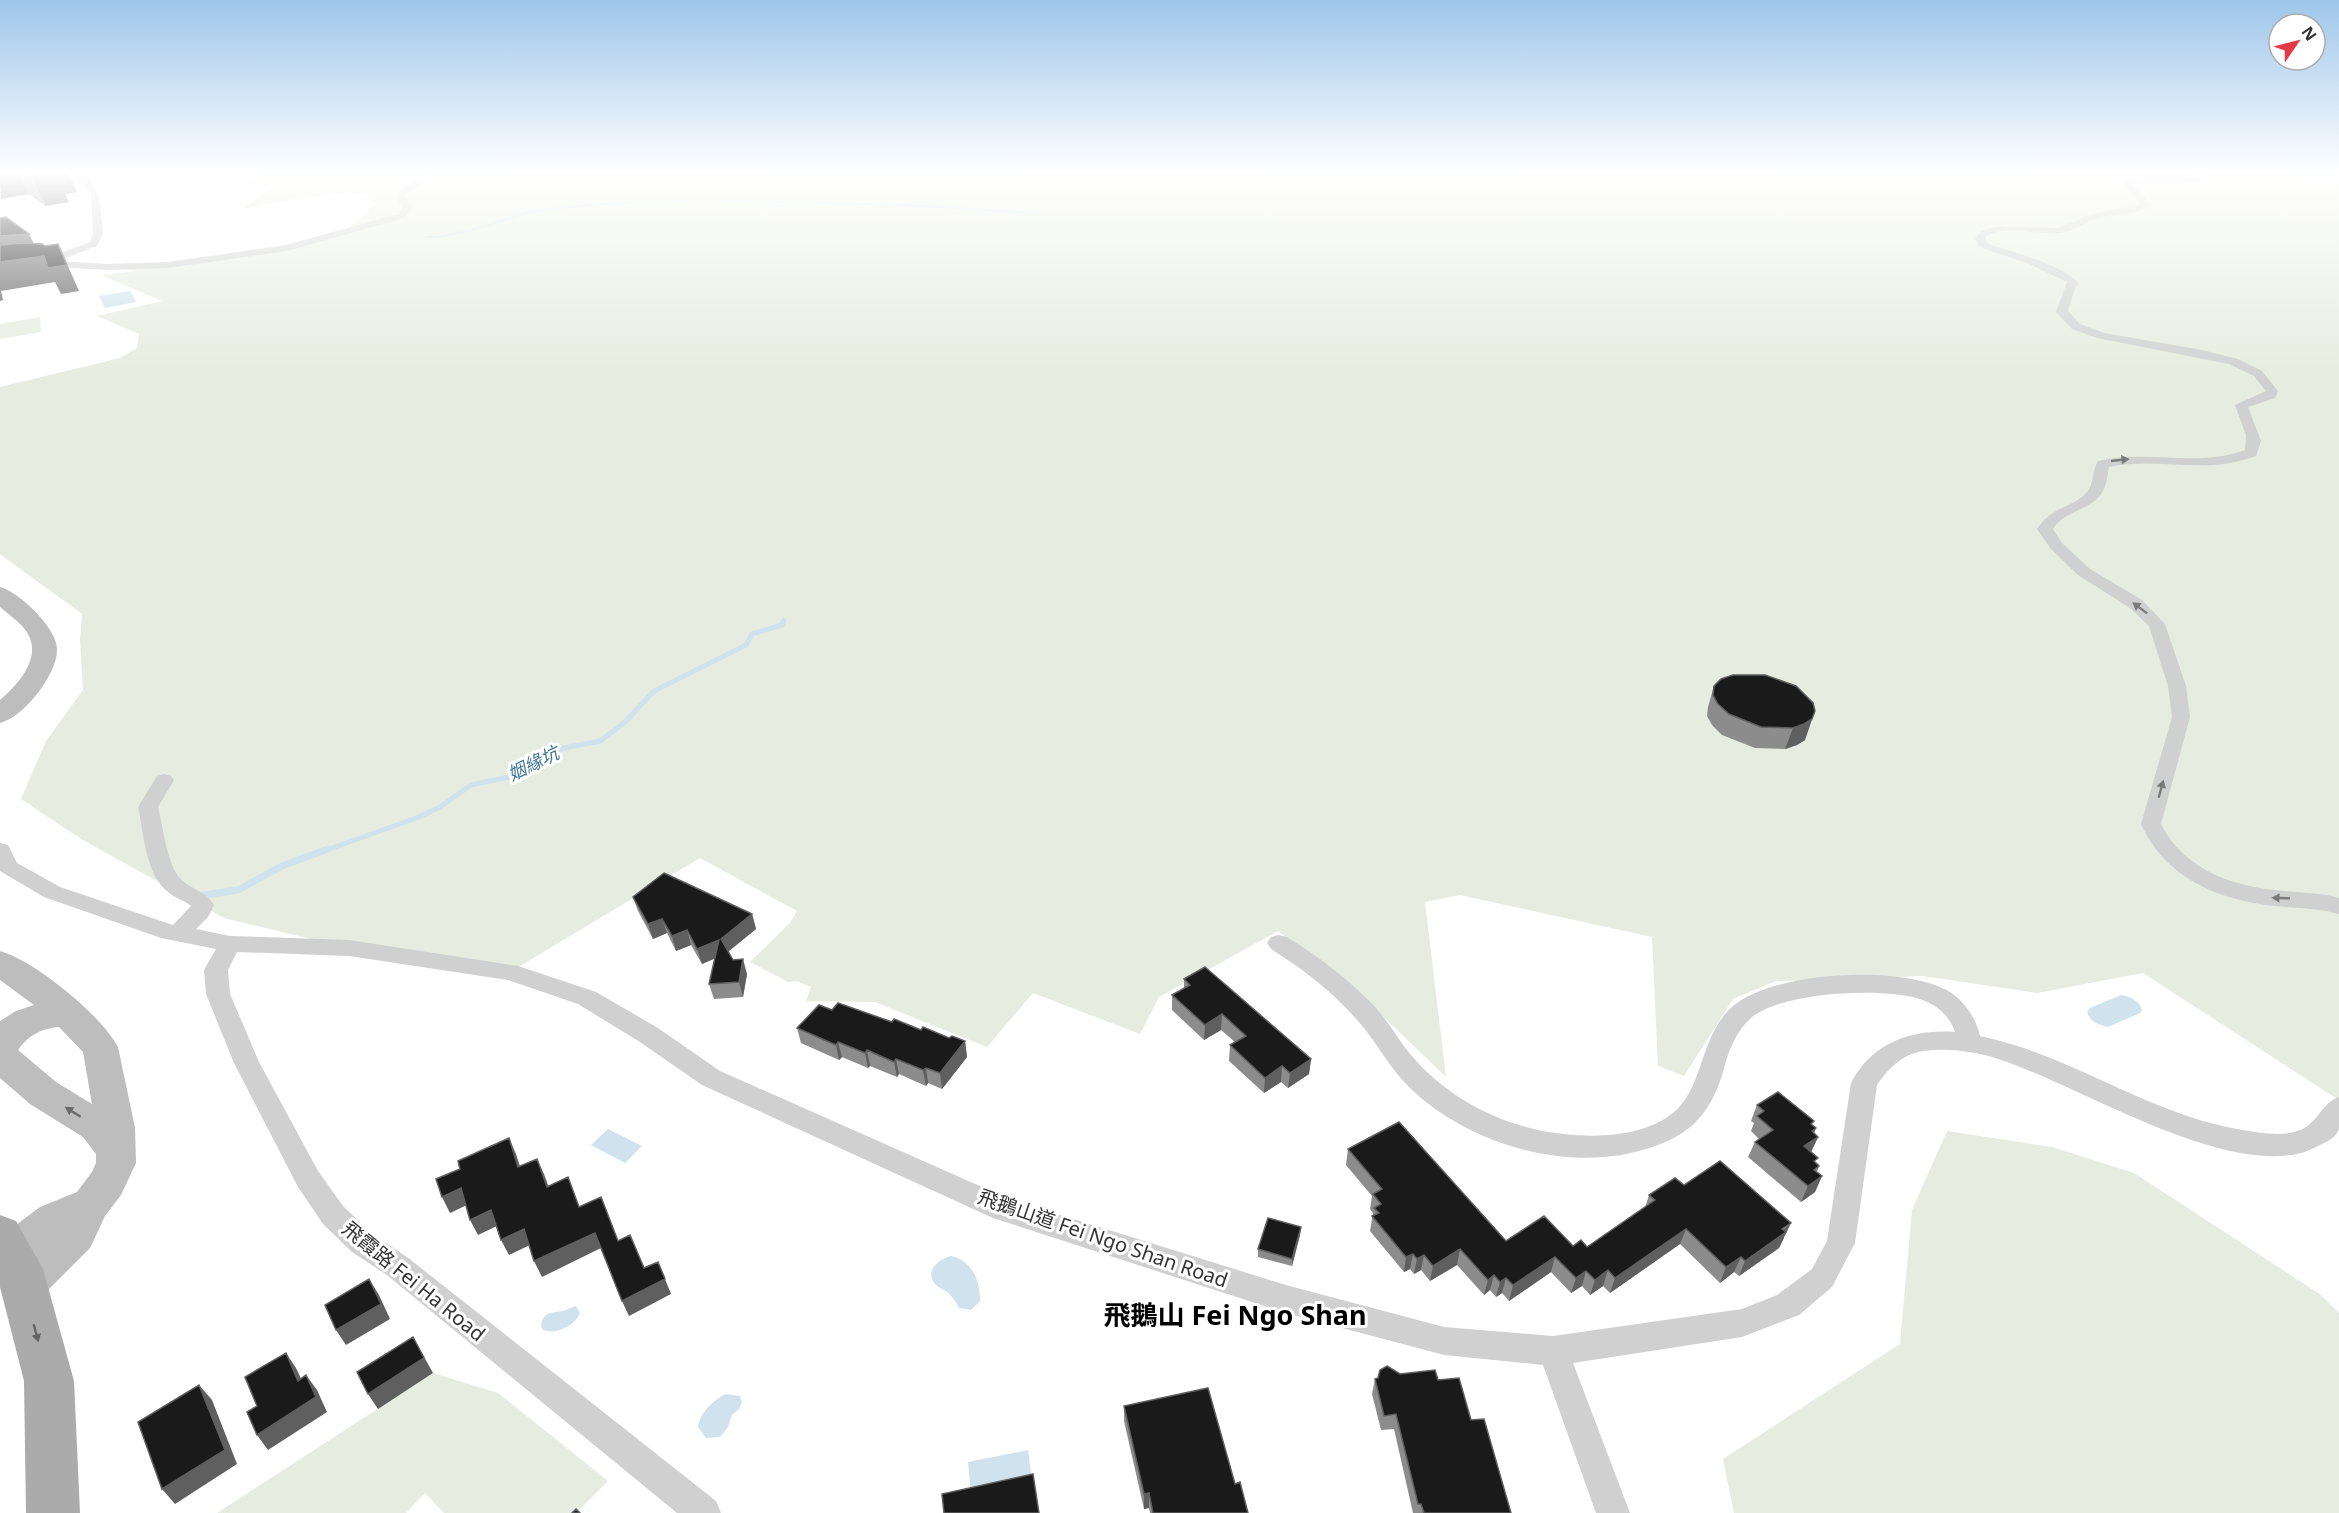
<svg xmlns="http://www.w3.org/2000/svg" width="2339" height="1513" viewBox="0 0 2339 1513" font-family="'Noto Sans','Noto Sans TC',sans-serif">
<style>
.green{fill:#e6ecdf}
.water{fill:#cfe2ee}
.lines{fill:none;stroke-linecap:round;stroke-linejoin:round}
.stream-far2{stroke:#cfe2ee;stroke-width:2}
.stream-far1{stroke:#cfe2ee;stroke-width:5}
.stream{stroke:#cfe2ee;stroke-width:7}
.minor{fill:#d0d0d0;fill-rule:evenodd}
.secondary{fill:#bdbdbd;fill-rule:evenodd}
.primary{fill:#ababab;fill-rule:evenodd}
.wall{fill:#8c8c8c}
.shaded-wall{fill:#5f5f5f}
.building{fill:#1a1a1a;stroke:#5f5f5f;stroke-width:1.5}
.oneway{fill:#7a7a7a}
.oneway2{fill:#6a6a6a}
.oneway3{fill:#636363}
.labels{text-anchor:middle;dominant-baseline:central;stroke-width:6;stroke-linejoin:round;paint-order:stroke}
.water-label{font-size:18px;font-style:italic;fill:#3f7597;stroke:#fff}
.near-street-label{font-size:20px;fill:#333;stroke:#fff}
.near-district-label{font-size:27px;font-weight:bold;fill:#000;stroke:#fff}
</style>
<rect width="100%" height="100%" fill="#fff"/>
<!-- green -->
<path class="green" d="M266 171H2339V1100L2143 973 2037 993 1923 976 1776 981 1733 999 1684 1076 1658 1066 1652 937 1460 895 1425 902 1446 1077 1368 1002 1278 931 1159 997 1140 1034 1033 993 987 1047 875 1002 806 1001 811 987 797 981 788 982 750 962 790 923 797 911 700 858 510 972 349 948 224 918 81 839 21 799 46 741 83 690 80 640 82 614 0 554V387L120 358 137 348 139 334 97 316 162 301 101 275 138 271 129 270 132 269 212 260 339 235 377 204C375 202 373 199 371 197 352 186 267 205 242 209L276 185H245Z
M40 317 41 332 0 339V324Z
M1947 1131 2052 1147 2134 1173 2321 1295 2339 1313V1513H1734L1723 1459 1900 1344 1912 1210Z
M433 1373 498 1393 608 1481 576 1513H444L425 1493 406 1513H217Z"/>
<!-- water -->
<path class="water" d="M130 291 136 302 105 308 99 296Z
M2121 995C2131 997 2139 1000 2142 1010L2140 1013 2108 1027C2099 1025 2090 1022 2087 1012L2090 1008Z
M608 1129 642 1146 625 1163 591 1145Z
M951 1256C973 1261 980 1281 980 1301L971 1310 959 1308C957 1304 954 1299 951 1296 947 1290 940 1289 935 1284 924 1271 939 1259 951 1256Z
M576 1306 580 1313C575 1326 556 1335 543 1330L541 1326C544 1309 554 1314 566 1310 569 1309 572 1307 576 1306Z
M726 1394 740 1396 742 1402 739 1409 732 1415 728 1427 720 1437 706 1438 698 1427C700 1413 713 1400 726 1394Z
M1028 1450 1032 1481 971 1495 968 1462Z"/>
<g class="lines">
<!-- stream-far2 -->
<path class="stream-far2" d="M2296 171 2339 181
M427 237H439L472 230 533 211 600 204 700 200 906 205 1033 213"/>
<!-- stream-far1 -->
<path class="stream-far1" d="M324 851 419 817 440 807 471 785 509 777 564 748 600 741 625 722 654 691 746 645 752 634 782 625 784 620"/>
<!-- stream -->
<path class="stream" d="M197 896 238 890 282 866 328 849"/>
<!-- minor -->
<path class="minor" d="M76 171H84L99 194 103 234 97 246 57 261 108 264 168 262 286 245 398 214 403 207 396 199 397 193 430 171H440L404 196 413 207 404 218 287 251 168 268 108 270 37 266 0 270V264L49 261V257L90 242 93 234 91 194Z
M2205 171H2215C2194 190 2158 180 2132 184L2146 198 2149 206C2135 216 2114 213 2098 218 2084 222 2074 232 2059 233 2039 236 2000 223 1985 238L1986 242 1991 245C2013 252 2067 266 2079 284L2075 288 2068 311 2080 324 2104 333 2202 350 2238 359 2262 371 2278 391 2275 398 2248 407 2261 441 2256 456C2203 476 2160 456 2109 467 2107 475 2107 484 2103 491 2092 511 2064 510 2053 529L2062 543 2090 569 2142 600 2165 624 2186 686 2190 717 2161 824C2182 867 2230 886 2275 890 2297 893 2318 892 2339 898V914C2318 908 2297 908 2275 906 2218 900 2165 878 2141 824L2172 717 2168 686 2149 626 2130 608 2078 575 2051 549 2037 529C2053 505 2072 509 2087 492 2094 484 2092 471 2098 461 2147 449 2198 468 2245 450L2246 435 2235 405 2266 391 2254 376 2229 364 2097 338 2072 329 2056 312 2067 282 2027 263 1985 249 1979 246 1975 238 1982 231 1993 227 2059 228 2091 214 2139 205V201L2123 185 2125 180 2184 177Z
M164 774 171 776 174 780 158 807C163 826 167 866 181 879 191 890 206 891 214 905L208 917 196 929 230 936 349 940 518 966 596 992 658 1028 720 1071 1009 1199 1286 1285 1444 1327 1553 1336 1742 1309 1777 1295 1812 1269 1827 1241 1851 1083C1872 1043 1911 1029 1955 1032 1950 1016 1936 1004 1920 999 1882 987 1783 992 1752 1017 1735 1032 1728 1052 1723 1072 1709 1119 1685 1139 1639 1151 1562 1172 1464 1142 1408 1086 1388 1066 1376 1041 1358 1021 1333 992 1303 969 1271 949L1267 943 1271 937 1279 935 1287 937C1319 957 1350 980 1376 1008 1389 1022 1398 1040 1411 1055 1449 1100 1505 1128 1564 1134 1600 1138 1644 1136 1673 1113 1704 1088 1699 1037 1732 1007 1772 971 1904 964 1950 992 1965 1002 1976 1018 1980 1036 2072 1055 2151 1116 2243 1130 2260 1133 2277 1136 2294 1132 2318 1127 2319 1104 2339 1097 2339 1107 2339 1121 2339 1129 2335 1139 2326 1142 2318 1146 2311 1149 2304 1153 2297 1154 2211 1171 2078 1084 1995 1058 1973 1051 1946 1048 1923 1051 1902 1054 1888 1069 1877 1085L1855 1243 1832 1287 1799 1315 1742 1337 1573 1363 1630 1513H1596L1543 1365 1444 1355 1286 1313 993 1218 702 1085 640 1042 578 1004 508 980 349 956 237 952 228 970 230 994 259 1062 318 1171 343 1206 372 1234 407 1257 716 1501 721 1513H677L387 1275 352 1252 323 1224 298 1187 234 1063 206 994 204 970 216 949 161 938 44 897 0 871V843L8 845 17 863 60 887 173 925 191 906C184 900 174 898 167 891 145 873 144 833 138 807L157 776Z"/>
<!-- secondary -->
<path class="secondary" d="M0 587C19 592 57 628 57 649 58 674 23 718 0 723V700C17 685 42 659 28 634 22 623 9 615 0 607Z
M0 951C35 961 101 1015 118 1047L135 1128 136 1163 121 1195 105 1216 90 1248 39 1299 24 1305 9 1299 2 1285 8 1272 0 1269V1237L40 1207 77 1192 92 1172 96 1163V1154L83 1137 30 1104 0 1078V1021L16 1011 34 1005 0 980ZM59 1027 83 1052 92 1104 56 1082 18 1050C27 1036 42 1028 59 1027Z"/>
<!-- primary -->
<path class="primary" d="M0 1215 16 1221 43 1269 74 1381 80 1513H26L24 1381 0 1287Z"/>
</g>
<!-- wall -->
<path class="wall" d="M0 171H68L77 192 65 194 69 202 46 206 29 194 1 199Z
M1733 675 1805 740 1797 745 1785 749 1755 748 1722 735 1712 725 1707 716 1708 707 1714 686Z
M633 897 752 914 756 929 728 952 733 960 747 974 743 997 714 999 709 984 715 958 702 964 691 945 676 951 667 933 653 939 638 911Z
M1184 979 1311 1059 1309 1074 1288 1088 1281 1082 1264 1093 1229 1061 1230 1045 1235 1042 1221 1030 1204 1040 1172 1010V995L1184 988Z
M832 1010 892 1022 949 1038 965 1041 967 1057 942 1089 928 1083 926 1086 899 1074 897 1077 870 1066 868 1068 842 1057 839 1060 801 1043 797 1028Z
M1757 1105 1812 1125 1816 1128 1814 1133 1818 1137 1811 1152 1816 1163 1819 1166 1817 1172 1822 1176 1815 1192 1801 1202 1748 1157 1755 1142 1759 1139 1751 1131 1754 1123 1751 1121Z
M1348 1149 1506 1241 1587 1247 1645 1208 1649 1195 1684 1185 1784 1238 1779 1248 1739 1276 1734 1272 1720 1283 1680 1244 1610 1293 1603 1286 1590 1295 1582 1286 1571 1293 1551 1272 1509 1301 1502 1293 1496 1297 1490 1290 1484 1295 1457 1265 1430 1281 1421 1270 1414 1274 1410 1269 1404 1272 1370 1231 1373 1213 1370 1209 1372 1196 1346 1165Z
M1301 1227 1300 1235 1292 1266 1258 1257V1249Z
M1400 1374 1438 1380 1471 1420 1511 1513H1413L1394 1429 1381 1430 1372 1394 1375 1379Z
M1124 1406 1235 1484 1248 1513H1150L1149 1508 1144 1509 1124 1421Z"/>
<!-- shaded-wall -->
<path class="shaded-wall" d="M0 171H18L29 194 1 199Z
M29 171H68L77 192 65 194 69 202 46 206Z
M29 234 40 256 58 244 79 291 61 294 55 282 1 291 3 300 0 301V236Z
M1815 711 1805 740 1797 745 1785 749 1793 728Z
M752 914 756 929 725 954 721 939Z
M662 919 667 933 653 939 648 924Z
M687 930 691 945 676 951 672 936Z
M719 940 723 955 702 964 697 949Z
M743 959 747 974 743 997 739 982Z
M1222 1014 1221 1030 1204 1040 1205 1025Z
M965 1041 967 1057 942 1089 940 1073Z
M838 1042 842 1057 839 1060 836 1045Z
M867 1050 870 1066 868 1068 865 1053Z
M896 1059 899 1074 897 1077 894 1062Z
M1311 1059 1309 1074 1288 1088 1290 1073Z
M1282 1066 1281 1082 1264 1093 1265 1078Z
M926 1068 928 1083 926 1086 923 1070Z
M1816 1128 1810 1142 1818 1137 1811 1152 1797 1161 1812 1131Z
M509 1138 516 1154 525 1182 518 1167Z
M537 1159 544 1174 554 1202 547 1187Z
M1822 1176 1815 1192 1801 1202 1808 1186Z
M461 1188 469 1204 450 1213 442 1197Z
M491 1210 499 1225 478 1235 470 1220Z
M1791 1223 1779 1248 1739 1276 1745 1261Z
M1301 1227 1300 1235 1292 1266V1259Z
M524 1229 532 1244 509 1255 501 1240Z
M1686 1229 1680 1244 1610 1293 1615 1278Z
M595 1233 601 1248 542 1277 534 1261Z
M1460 1249 1457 1265 1430 1281 1433 1266Z
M1413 1254 1410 1269 1404 1272 1406 1257Z
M1424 1255 1421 1270 1414 1274 1417 1259Z
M1555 1257 1551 1272 1509 1301 1513 1285Z
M1741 1257 1734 1272 1720 1283 1726 1267Z
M1608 1270 1603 1286 1590 1295 1595 1280Z
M1586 1271 1582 1286 1571 1293 1576 1278Z
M1494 1275 1490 1290 1484 1295 1488 1280Z
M1506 1278 1502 1293 1496 1297 1500 1282Z
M369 1279 379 1295 390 1319 346 1345 336 1330Z
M665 1279 671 1294 629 1316 622 1301Z
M413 1337 433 1373 378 1409 368 1394Z
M286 1353 296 1368 309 1395 298 1381Z
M306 1375 317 1390 327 1412 268 1450 257 1435Z
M199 1385 212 1400 237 1464 175 1504 162 1489Z
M1149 1493V1508L1144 1509V1494Z"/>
<!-- building -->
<path class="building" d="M6 217 29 234 0 236V218Z
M24 243 42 244 45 246 58 244 67 265 48 268 44 256 0 262V245Z
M1733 675H1765L1796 686 1813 703 1815 711 1812 719 1804 724 1793 728 1761 727 1729 714 1718 704 1713 695 1714 686 1721 679Z
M664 873 752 914 721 939 733 960 743 959 739 982 709 984 719 940 697 949 687 930 672 936 662 919 648 924 633 897Z
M1205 967 1311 1059 1290 1073 1282 1066 1265 1078 1230 1045 1246 1036 1222 1014 1205 1025 1172 995 1190 985 1184 979Z
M838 1003 892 1022 894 1019 921 1030 923 1027 949 1038 952 1036 965 1041 940 1073 926 1068 923 1070 896 1059 894 1062 867 1050 865 1053 838 1042 836 1045 797 1028 819 1005 832 1010Z
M1778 1092 1814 1121 1811 1124 1816 1128 1812 1131 1818 1137 1804 1146 1818 1158 1814 1161 1819 1166 1814 1170 1822 1176 1808 1186 1755 1142 1773 1130 1757 1116 1764 1111 1757 1105Z
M1399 1122 1506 1241 1544 1216 1573 1246 1581 1240 1587 1247 1655 1200 1649 1195 1675 1178 1684 1185 1720 1161 1791 1223 1782 1229 1786 1232 1745 1261 1741 1257 1726 1267 1686 1229 1615 1278 1608 1270 1595 1280 1586 1271 1576 1278 1555 1257 1513 1285 1506 1278 1500 1282 1494 1275 1488 1280 1460 1249 1433 1266 1424 1255 1417 1259 1413 1254 1406 1257 1372 1216 1379 1213 1374 1208 1381 1204 1373 1194 1382 1189 1348 1149Z
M509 1138 518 1167 537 1159 547 1187 568 1177 579 1207 601 1197 618 1241 630 1235 644 1268 658 1262 665 1279 622 1301 595 1233 534 1261 524 1229 501 1240 491 1210 470 1220 461 1188 442 1197 436 1179 460 1169 458 1161Z
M1268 1218 1301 1227 1292 1259 1258 1249Z
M369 1279 381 1304 336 1330 325 1305Z
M413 1337 424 1358 368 1394 357 1372Z
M286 1353 298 1381 306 1375 316 1397 257 1435 247 1412 257 1406 245 1377Z
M1387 1366 1400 1374 1435 1370 1438 1380 1459 1378 1471 1420 1484 1419 1511 1513H1424L1421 1504H1418L1396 1414 1384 1416 1375 1379 1378 1378 1380 1370Z
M199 1385 225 1450 162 1489 138 1422Z
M1208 1388 1235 1484 1240 1482 1248 1513H1153L1149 1493 1144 1494 1124 1406Z
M1033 1474 1039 1513H944L942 1494Z
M576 1509 580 1513H572Z"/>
<!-- one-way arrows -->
<defs><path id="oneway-solid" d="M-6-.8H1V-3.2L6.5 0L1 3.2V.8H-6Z" transform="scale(1.5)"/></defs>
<g class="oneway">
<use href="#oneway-solid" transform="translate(2120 460) rotate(-6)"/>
<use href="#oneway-solid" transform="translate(2140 608) rotate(-143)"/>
<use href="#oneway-solid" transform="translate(2161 789) rotate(-75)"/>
<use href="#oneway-solid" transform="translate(2281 898) rotate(-178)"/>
</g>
<use class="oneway2" href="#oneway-solid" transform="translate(73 1112) rotate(-148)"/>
<use class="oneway3" href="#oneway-solid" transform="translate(36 1333) rotate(75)"/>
<!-- sky -->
<linearGradient id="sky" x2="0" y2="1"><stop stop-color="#9ec6ea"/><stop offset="0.45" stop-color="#fff"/><stop offset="1" stop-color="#fff" stop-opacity="0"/></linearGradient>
<rect width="2339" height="383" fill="url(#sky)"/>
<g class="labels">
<!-- water labels -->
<g class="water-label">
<text transform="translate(533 763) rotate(-26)">姻緣坑</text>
</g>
<!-- near-street labels -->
<g class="near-street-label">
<text transform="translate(1103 1238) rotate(19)">飛鵝山道 Fei Ngo Shan Road</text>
<text transform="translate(414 1281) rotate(39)">飛霞路 Fei Ha Road</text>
</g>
<!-- near-district labels -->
<g class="near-district-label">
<text x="1235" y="1314">飛鵝山 Fei Ngo Shan</text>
</g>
</g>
<!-- north arrow -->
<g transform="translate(2297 42) rotate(55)"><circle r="28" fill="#ffffff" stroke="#adadad" stroke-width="1.5"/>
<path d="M0-4.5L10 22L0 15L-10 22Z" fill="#e63946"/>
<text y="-9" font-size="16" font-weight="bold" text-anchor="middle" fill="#333333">N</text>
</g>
</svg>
